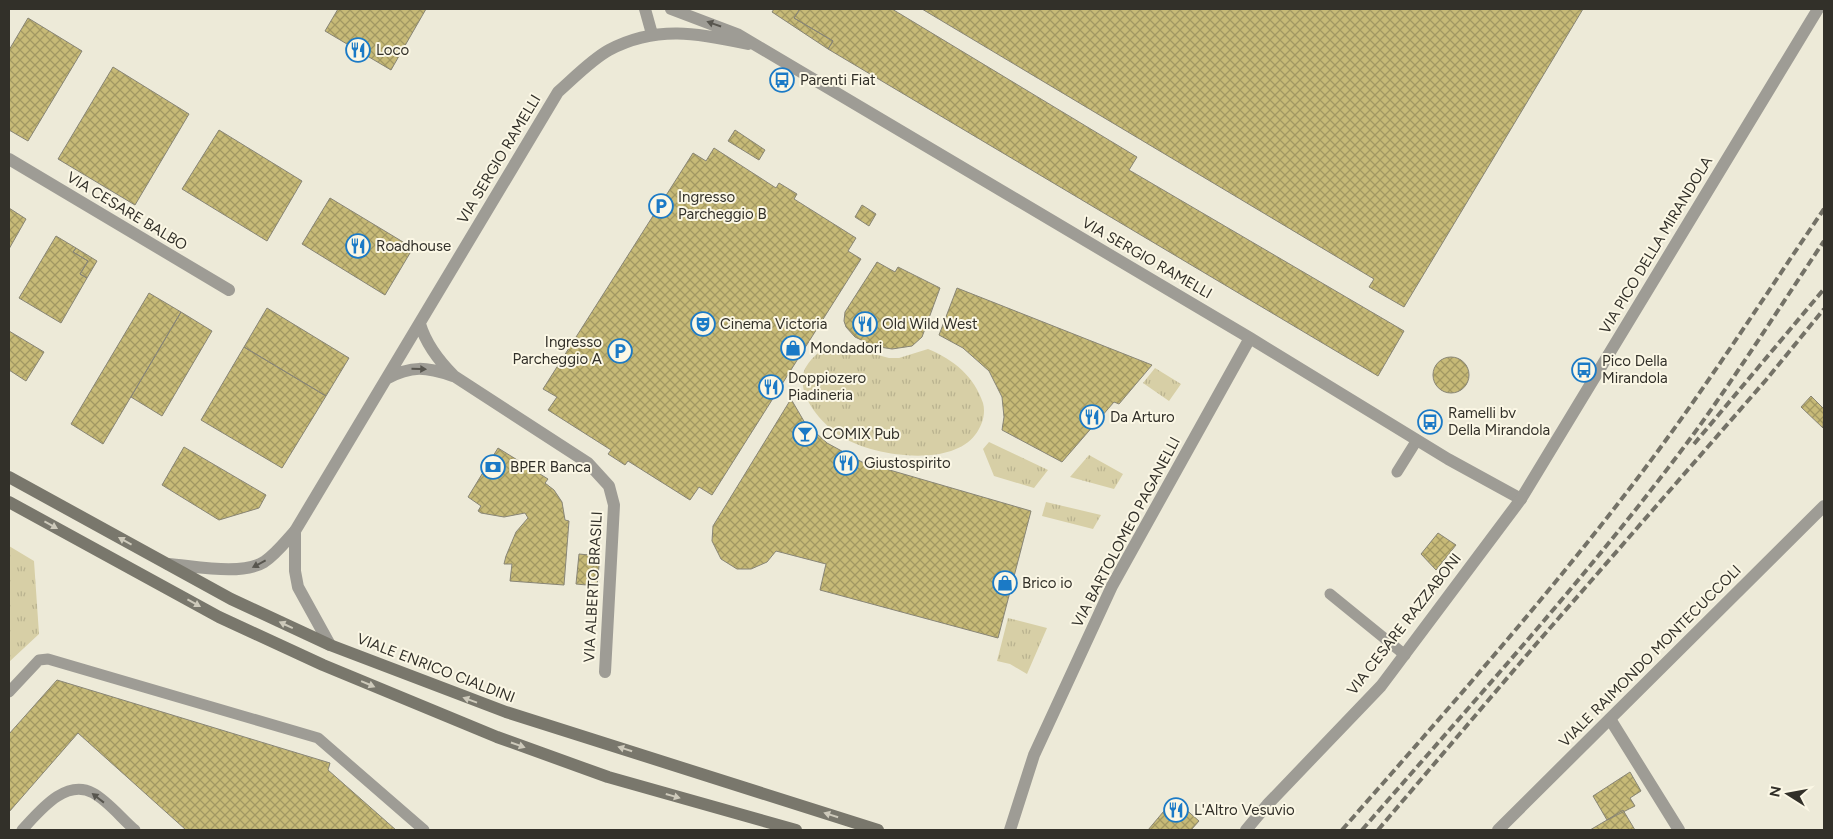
<svg xmlns="http://www.w3.org/2000/svg" width="1833" height="839" viewBox="0 0 1833 839" font-family="Figtree,sans-serif">
<style>
.grass{fill:url(#grass-tufts)}
.building{fill:url(#building-cross-hatch);stroke:#888575}
.lines{fill:none;stroke-linecap:round;stroke-linejoin:round}
.service{stroke:#9e9c95;stroke-width:11}
.minor{stroke:#9e9c95;stroke-width:12}
.tertiary{stroke:#9e9c95;stroke-width:12}
.secondary{stroke:#79776c;stroke-width:12}
.rail{stroke:#747267;stroke-width:4;stroke-dasharray:8 4;stroke-linecap:butt}
.oneway{fill:#58564f}
.oneway2{fill:#cecabb}
.labels{text-anchor:middle;dominant-baseline:central;stroke-width:4;stroke-linejoin:round;paint-order:stroke}
.poi-label{font-size:15px;fill:#323029;stroke:#fbf7e5;text-anchor:start}
.street-label{font-size:15px;fill:#323029;stroke:#fbf7e5}
</style>
<defs>
<pattern id="grass-tufts" width="24" height="20" patternUnits="userSpaceOnUse" patternTransform="scale(1.25)"><rect width="24" height="20" fill="#d7cfa6"/><path d="M3 7l-1-3M5 7V3M7 7l1-3M15 17l-1-3M17 17v-4M19 17l1-3" fill="none" stroke="#b9b28f"/></pattern>
<pattern id="building-cross-hatch" width="8" height="8" patternUnits="userSpaceOnUse" patternTransform="scale(1.25)"><rect width="8" height="8" fill="#c7ba77"/><path d="M0 0l8 8M0 8l8-8" fill="none" stroke="#a29862"/></pattern>
</defs>
<rect width="100%" height="100%" fill="#edead8"/>
<!-- grass -->
<path class="grass" d="M830 344H848L859 350 889 358H899L928 349C954 360 974 376 983 403 986 414 982 426 975 435 950 468 873 456 842 437 823 425 796 396 804 371 809 359 820 351 830 344Z
M1155 368 1181 384 1169 401 1143 383Z
M989 442 1048 470 1034 488 994 476 983 449Z
M1089 455 1123 474 1114 489 1070 477Z
M1046 502 1101 515 1093 529 1042 516Z
M9 546 34 561 39 634 9 662Z
M1008 618 1047 628 1027 674 1010 664 997 661Z"/>
<!-- building -->
<path class="building" d="M338 9H426L391 70 325 31Z
M774 9H800L794 18 833 41 828 49 772 12Z
M800 9H892L1137 157 1129 170 1404 331 1378 376 828 49 833 41 794 18Z
M922 9H1583L1404 307 1369 287 1374 279Z
M28 18 82 51 28 141 9 130V50Z
M113 67 189 114 135 205 58 159Z
M219 130 302 181 267 241 182 189Z
M735 130 765 150 759 160 728 141Z
M714 148 776 188 779 183 797 194 794 199 856 238 848 251 861 259 712 495 699 487 690 500 628 461 625 465 608 454 611 450 548 410 557 397 543 389 693 153 706 161Z
M330 198 413 248 385 295 302 244Z
M862 205 876 214 869 226 855 217Z
M9 208 26 219 9 249Z
M56 236 76 248 73 252 88 261 80 274 87 278 61 323 19 298Z
M76 248 97 261 87 278 80 274 88 261 73 252Z
M877 262 895 272 898 267 940 288 922 337 912 346 892 349 874 346 855 337 846 327 844 321 845 312Z
M957 288 1152 365 1119 404 1114 402 1062 462 1002 430 1004 417 1002 397 989 371 963 348 939 335Z
M149 293 181 312 103 444 71 424Z
M267 308 349 358 326 396 244 347Z
M181 312 212 331 162 416 131 397Z
M9 331 44 352 26 381 9 370Z
M244 347 326 396 282 468 201 420Z
M1433 375a18 18 0 1 1 36 0a18 18 0 1 1-36 0Z
M1811 396 1824 409 1823 428 1801 407Z
M791 399 805 423 827 443 862 462 1031 511 998 638 820 590 826 564 776 551 767 562 751 569H737L721 559 712 541 713 526Z
M184 447 266 495 259 508 219 520 162 485Z
M498 448 548 479 545 483 554 490 562 502 565 520 569 521 564 585 510 581 512 564H504L506 556 516 532 528 518 525 513 504 517 481 513 478 511 481 506 468 497Z
M1438 533 1456 545 1436 570 1421 554Z
M579 554 600 556 597 586 576 584Z
M57 680 330 763 328 770 396 830H186L78 733 9 812V734Z
M1630 772 1641 791 1630 798 1635 806 1607 820 1593 796Z
M1174 799 1199 821 1191 830H1148Z
M1623 810 1635 830H1590L1607 820Z"/>
<g class="lines">
<!-- service -->
<path class="service" d="M1397 472 1417 440
M1330 594 1405 655
M9 692 39 660 48 659 318 738 424 830
M22 830C39 812 65 778 93 793 108 801 122 819 135 830"/>
<!-- minor -->
<path class="minor" d="M645 9 652 34
M671 9 737 34 1250 338 1448 459 1521 499
M9 159 229 290
M420 324C426 344 439 361 454 376L588 463 609 486 614 505 605 672
M386 379C412 365 426 367 453 376
M295 531 558 92C574 78 591 60 609 50 656 25 698 33 748 44
M1610 719 1679 830
M1010 830 1034 755 1112 586 1250 338"/>
<!-- tertiary -->
<path class="tertiary" d="M295 531V571L298 587 330 645
M168 564C195 566 241 576 264 562 276 554 285 542 295 531
M1246 830 1267 805 1381 686 1521 499 1818 9
M1498 830 1824 506"/>
<!-- secondary -->
<path class="secondary" d="M9 477 231 599 330 645 506 712 878 830
M9 502 219 617 323 665 497 737 608 777 796 830"/>
<!-- rail -->
<path class="rail" d="M1694 444 1824 289
M1342 830C1447 710 1553 591 1649 463 1711 380 1766 294 1824 209
M1362 830C1472 703 1586 578 1687 443 1735 378 1779 308 1824 241
M1378 830 1537 643 1766 380 1824 309"/>
</g>
<!-- one-way arrows -->
<defs><path id="oneway-solid" d="M-6-.8H1V-3.2L6.5 0L1 3.2V.8H-6Z" transform="scale(1.25)"/></defs>
<g class="oneway">
<use href="#oneway-solid" transform="translate(714 24) rotate(-161)"/>
<use href="#oneway-solid" transform="translate(419 369) rotate(2)"/>
<use href="#oneway-solid" transform="translate(259 564) rotate(152)"/>
<use href="#oneway-solid" transform="translate(98 798) rotate(-142)"/>
</g>
<g class="oneway2">
<use href="#oneway-solid" transform="translate(51 525) rotate(29)"/>
<use href="#oneway-solid" transform="translate(125 541) rotate(-151)"/>
<use href="#oneway-solid" transform="translate(194 603) rotate(29)"/>
<use href="#oneway-solid" transform="translate(286 625) rotate(-155)"/>
<use href="#oneway-solid" transform="translate(368 684) rotate(23)"/>
<use href="#oneway-solid" transform="translate(470 700) rotate(-160)"/>
<use href="#oneway-solid" transform="translate(518 745) rotate(19)"/>
<use href="#oneway-solid" transform="translate(625 749) rotate(-162)"/>
<use href="#oneway-solid" transform="translate(673 796) rotate(16)"/>
<use href="#oneway-solid" transform="translate(831 815) rotate(-162)"/>
</g>
<!-- icons -->
<defs>
<g id="restaurant-ring" transform="scale(1.25)"><circle r="9.5" fill="#fbf7e5" stroke="#1b7ac6" stroke-width="1.5"/><path d="M-5-6h1v4h1v-4h1v4h1v-4h1v5L-1.5 .5V6h-2V.5L-5-1ZM5-6V6H3V1.5H1.5Q1.5-4 5-6Z" fill="#1b7ac6"/></g>
<g id="bus-ring" transform="scale(1.25)"><circle r="9.5" fill="#fbf7e5" stroke="#1b7ac6" stroke-width="1.5"/><path d="M-5-6H5V4H4V6H2V4H-2V6H-4V4H-5ZM-3.5-4V0h7V-4ZM-3.5 1.2v1.5H-2V1.2ZM2 1.2v1.5H3.5V1.2Z" fill="#1b7ac6"/></g>
<g id="parking-ring" transform="scale(1.25)"><circle r="9.5" fill="#fbf7e5" stroke="#1b7ac6" stroke-width="1.5"/><path d="M-3.5-5.5H1a3.5 3.5 0 0 1 0 7H-1V5.5H-3.5ZM-1-3.4V-.6H.8a1.4 1.4 0 0 0 0-2.8Z" fill="#1b7ac6"/></g>
<g id="theatre-ring" transform="scale(1.25)"><circle r="9.5" fill="#fbf7e5" stroke="#1b7ac6" stroke-width="1.5"/><path d="M-5-5.5Q0-4 5-5.5V0Q5 5 0 6Q-5 5-5 0ZM-3.3-2.5H-1v1.5H-3.3ZM1-2.5H3.3v1.5H1ZM-2.8 1Q0 5.5 2.8 1Z" fill="#1b7ac6"/></g>
<g id="shop-ring" transform="scale(1.25)"><circle r="9.5" fill="#fbf7e5" stroke="#1b7ac6" stroke-width="1.5"/><path d="M-5-2.5h2.3a2.7 3.5 0 0 1 5.4 0H5L5.5 6h-11ZM-1.5-2.5h3a1.5 2.3 0 0 0-3 0Z" fill="#1b7ac6"/></g>
<g id="bar-ring" transform="scale(1.25)"><circle r="9.5" fill="#fbf7e5" stroke="#1b7ac6" stroke-width="1.5"/><path d="M-6-5H6L.8 .8V4.5H3.5V6h-7V4.5H-.8V.8Z" fill="#1b7ac6"/></g>
<g id="bank-ring" transform="scale(1.25)"><circle r="9.5" fill="#fbf7e5" stroke="#1b7ac6" stroke-width="1.5"/><path d="M-6-4H6V4H-6ZM0-2.3a2.3 2.3 0 1 0 0 4.6a2.3 2.3 0 1 0 0-4.6Z" fill="#1b7ac6"/></g>
</defs>
<g fill-rule="evenodd">
<use href="#restaurant-ring" x="358" y="50"/>
<use href="#bus-ring" x="782" y="80"/>
<use href="#parking-ring" x="661" y="206"/>
<use href="#restaurant-ring" x="358" y="246"/>
<use href="#theatre-ring" x="703" y="324"/>
<use href="#restaurant-ring" x="865" y="324"/>
<use href="#shop-ring" x="793" y="348"/>
<use href="#parking-ring" x="620" y="351"/>
<use href="#bus-ring" x="1584" y="370"/>
<use href="#restaurant-ring" x="771" y="387"/>
<use href="#restaurant-ring" x="1092" y="417"/>
<use href="#bus-ring" x="1430" y="422"/>
<use href="#bar-ring" x="805" y="434"/>
<use href="#restaurant-ring" x="846" y="463"/>
<use href="#bank-ring" x="493" y="467"/>
<use href="#shop-ring" x="1005" y="583"/>
<use href="#restaurant-ring" x="1176" y="810"/>
</g>
<g class="labels">
<!-- poi labels -->
<g class="poi-label">
<text x="376" y="50">Loco</text>
<text x="800" y="80">Parenti Fiat</text>
<text x="678" y="197">Ingresso<tspan x="678" dy="17">Parcheggio B</tspan></text>
<text x="376" y="246">Roadhouse</text>
<text x="720" y="324">Cinema Victoria</text>
<text x="882" y="324">Old Wild West</text>
<text x="602" y="342" text-anchor="end">Ingresso<tspan x="602" dy="17">Parcheggio A</tspan></text>
<text x="810" y="348">Mondadori</text>
<text x="1602" y="361">Pico Della<tspan x="1602" dy="17">Mirandola</tspan></text>
<text x="788" y="378">Doppiozero<tspan x="788" dy="17">Piadineria</tspan></text>
<text x="1448" y="413">Ramelli bv<tspan x="1448" dy="17">Della Mirandola</tspan></text>
<text x="1110" y="417">Da Arturo</text>
<text x="822" y="434">COMIX Pub</text>
<text x="864" y="463">Giustospirito</text>
<text x="510" y="467">BPER Banca</text>
<text x="1022" y="583">Brico io</text>
<text x="1194" y="810">L'Altro Vesuvio</text>
</g>
<!-- street labels -->
<g class="street-label">
<text transform="translate(499 159) rotate(-59)">VIA SERGIO RAMELLI</text>
<text transform="translate(127 211) rotate(31)">VIA CESARE BALBO</text>
<text transform="translate(1656 245) rotate(-59)">VIA PICO DELLA MIRANDOLA</text>
<text transform="translate(1147 258) rotate(30)">VIA SERGIO RAMELLI</text>
<text transform="translate(1126 532) rotate(-62)">VIA BARTOLOMEO PAGANELLI</text>
<text transform="translate(593 587) rotate(-87)">VIA ALBERTO BRASILI</text>
<text transform="translate(1404 624) rotate(-52)">VIA CESARE RAZZABONI</text>
<text transform="translate(1650 656) rotate(-45)">VIALE RAIMONDO MONTECUCCOLI</text>
<text transform="translate(436 668) rotate(21)">VIALE ENRICO CIALDINI</text>
</g>
</g>
<!-- border -->
<rect width="1833" height="839" fill="none" stroke="#323029" stroke-width="20"/>
<!-- north arrow -->
<g transform="translate(1788 794) rotate(281)" stroke="#fbf7e5" stroke-width="4" paint-order="stroke">
<path d="M0-4L9 19L0 12L-9 19Z" fill="#323029"/>
<text y="-8" font-size="14" font-weight="bold" text-anchor="middle" fill="#323029">N</text>
</g>
</svg>
